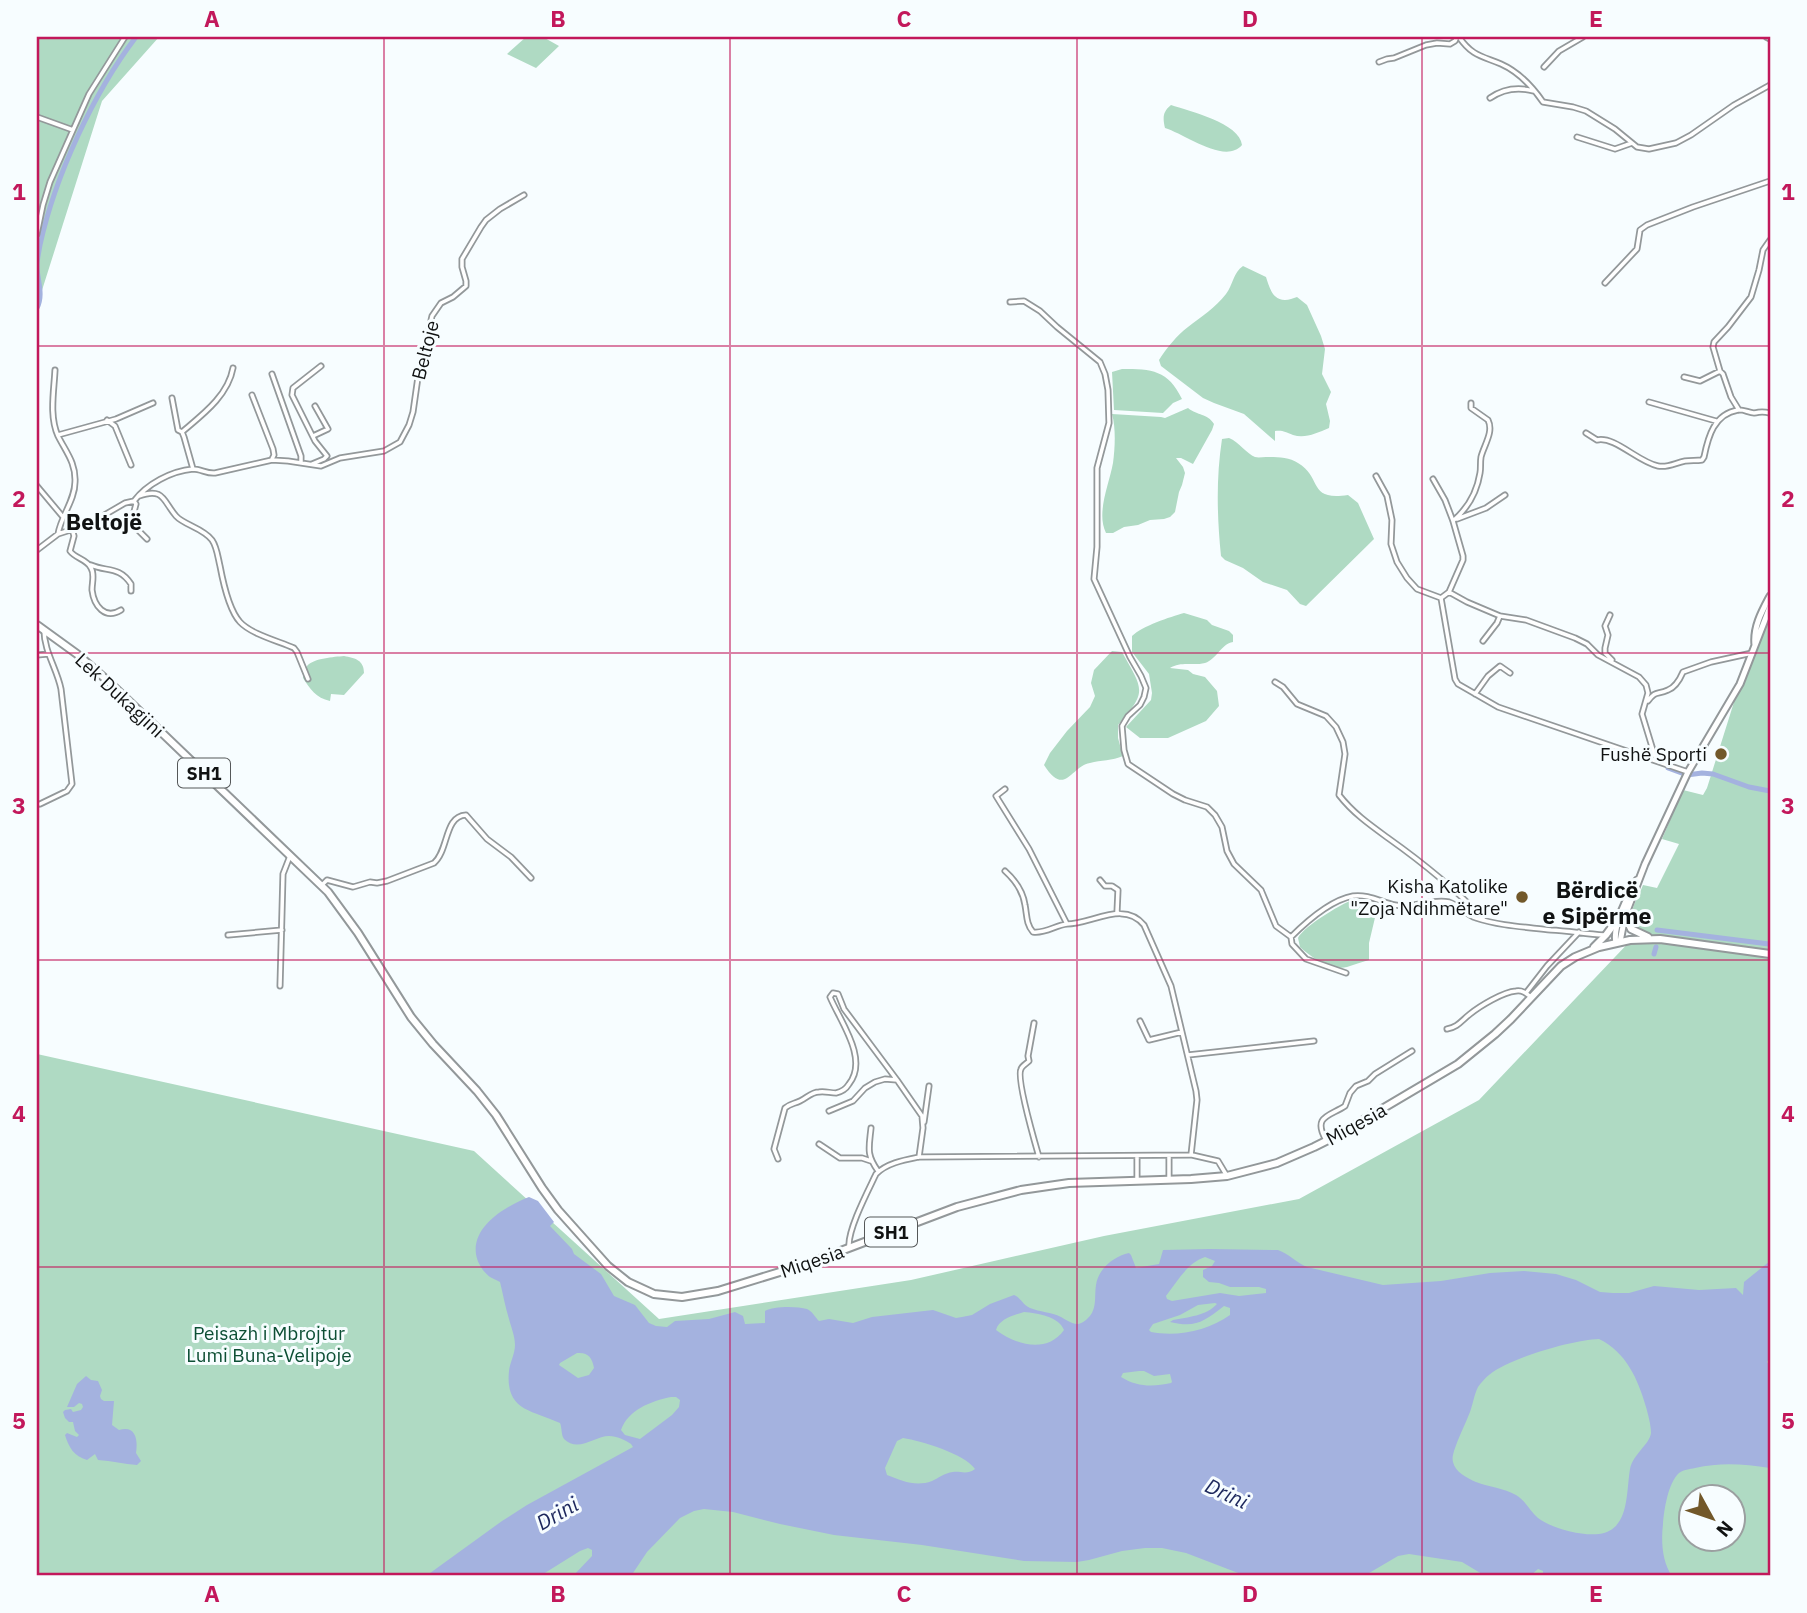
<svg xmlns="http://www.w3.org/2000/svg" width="1807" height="1613" viewBox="0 0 1807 1613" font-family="'IBM Plex Sans',sans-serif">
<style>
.green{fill:#afdac3;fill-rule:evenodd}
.water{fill:#a4b2df;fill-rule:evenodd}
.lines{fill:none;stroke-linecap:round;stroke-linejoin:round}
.canal{stroke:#a4b2df;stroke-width:5}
.street-casing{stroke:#93989a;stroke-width:7}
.secondary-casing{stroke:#93989a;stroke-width:9}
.primary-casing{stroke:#93989a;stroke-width:10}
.street{stroke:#fff;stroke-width:3.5}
.secondary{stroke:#fff;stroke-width:5}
.primary{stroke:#fff;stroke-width:6}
.grid{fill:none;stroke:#c2185b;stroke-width:2;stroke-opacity:0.55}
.poi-dot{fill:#72582a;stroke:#f7fdff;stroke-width:2.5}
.labels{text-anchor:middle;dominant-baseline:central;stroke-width:6;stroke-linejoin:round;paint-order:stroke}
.shield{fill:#f7fdff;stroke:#555859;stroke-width:2}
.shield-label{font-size:18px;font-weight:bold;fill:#101212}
.street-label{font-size:19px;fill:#101212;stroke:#f7fdff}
.poi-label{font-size:19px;fill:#101212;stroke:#f7fdff;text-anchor:end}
.park-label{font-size:19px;fill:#0d4f35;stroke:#f7fdff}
.water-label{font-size:21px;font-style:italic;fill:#1c275c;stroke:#f7fdff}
.quarter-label{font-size:23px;font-weight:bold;fill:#101212;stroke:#f7fdff}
.neatline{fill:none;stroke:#c2185b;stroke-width:2.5}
.grid-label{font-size:23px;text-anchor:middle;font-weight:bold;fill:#c2185b}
</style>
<rect width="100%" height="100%" fill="#f7fdff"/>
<!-- green -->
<path class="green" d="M37 37H159L102 101 37 306Z
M526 37H543L559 46 536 68 507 54Z
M1171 105C1189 111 1240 123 1242 145 1225 165 1185 134 1165 128 1163 119 1162 112 1171 105Z
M1243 266 1266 277C1269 286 1272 300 1285 300 1289 300 1293 298 1297 297L1307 305 1321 336 1325 349 1322 374 1331 392 1326 404 1330 421 1329 428C1317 433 1305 439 1293 435 1285 432 1283 430 1275 431V441L1244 414 1214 403 1203 398 1161 366 1159 360C1166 349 1177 335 1188 327 1202 316 1215 308 1226 294 1233 285 1233 273 1243 266Z
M1122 369C1152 369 1168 370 1182 399L1173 403 1163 413 1114 410 1112 372Z
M1188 408C1198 416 1207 413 1214 424L1212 430 1193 464 1181 458H1176L1183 467 1185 473 1182 485 1179 492 1175 512 1170 517 1164 519 1150 520 1138 525 1124 527 1113 533H1106C1096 513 1109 485 1113 463 1115 448 1116 428 1112 414L1161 417 1165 418Z
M1229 438C1239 442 1247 454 1255 457 1259 458 1262 457 1266 457 1276 457 1289 457 1298 463 1323 478 1307 501 1348 495L1358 503 1374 539 1306 606 1300 604 1287 590 1263 582 1243 568 1225 560 1221 556C1217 517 1216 478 1222 439Z
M1184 613 1207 620 1212 625 1229 631 1233 635V642C1221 644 1217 659 1205 663 1193 666 1181 661 1170 668L1188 670 1193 674 1205 677 1217 691 1219 706 1206 721 1168 738H1140L1126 727 1151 700 1152 693 1149 674 1132 652V636C1142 626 1170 617 1184 613Z
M1770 614V1576H37V1054L474 1151 659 1319 911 1280 1104 1236 1299 1199 1479 1100 1634 937 1638 928 1633 926C1627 913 1638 898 1643 885L1657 888 1679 844 1662 839 1683 790 1703 795 1707 788 1740 683ZM1692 1498H1734V1540H1692Z
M1112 651 1122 652C1143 690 1148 691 1118 725V738L1123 756C1112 761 1101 760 1090 763 1071 766 1065 798 1044 765L1050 753 1067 731 1090 707 1095 696 1091 683 1094 670Z
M344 656C355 658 364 660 364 673L344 695 331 694 330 701C316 698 310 689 303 678 303 676 306 667 307 666 314 658 334 657 344 656Z
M1358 898 1362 901 1378 905 1369 943V960C1361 962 1354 965 1347 967 1331 971 1311 957 1300 947L1298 938C1304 926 1345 901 1358 898Z"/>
<!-- water -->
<path class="water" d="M529 1197 538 1201 554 1222 550 1226 572 1249 574 1254 601 1274 614 1296 635 1305 649 1323 656 1326 667 1327 675 1321 709 1319 735 1312 743 1316 745 1324 765 1323V1311C773 1306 797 1306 807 1309 812 1311 815 1317 819 1321L829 1319 853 1323 872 1317 933 1310 956 1318 962 1317 972 1315 990 1304 1014 1295C1021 1298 1023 1305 1030 1308 1040 1312 1051 1312 1061 1317 1066 1320 1071 1323 1076 1324 1081 1324 1083 1322 1086 1320 1098 1310 1094 1298 1096 1285 1098 1269 1114 1256 1129 1253L1131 1255 1136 1268 1159 1264 1163 1250 1210 1249 1278 1250C1289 1254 1297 1263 1307 1267L1383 1285 1441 1281 1490 1273 1524 1271 1556 1274 1576 1280 1600 1292 1613 1293H1629L1654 1286 1699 1290 1736 1288 1743 1295 1744 1282 1770 1261V1357L1767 1362 1770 1366V1468C1744 1464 1721 1462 1695 1468 1690 1469 1683 1470 1679 1473 1668 1483 1664 1510 1663 1524 1661 1541 1662 1562 1672 1576H1543V1571L1538 1569 1530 1576 1482 1574 1462 1562 1409 1554 1398 1556 1364 1576H1246L1186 1553 1162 1548H1145L1122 1551 1089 1560 1077 1562 1024 1561 922 1545 834 1535 780 1524 733 1512 704 1509 694 1511 680 1518 647 1552 631 1576H573L592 1556V1550L588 1548 580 1551 540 1576H426L502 1521 527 1505 633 1447 631 1444C625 1440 617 1436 609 1436 595 1436 578 1453 564 1439 561 1435 562 1427 560 1423 532 1410 505 1411 509 1371 510 1362 515 1354 515 1345 515 1336 511 1327 509 1319 505 1306 503 1294 500 1282 497 1280 493 1279 490 1277 483 1272 477 1262 476 1254 472 1226 506 1206 529 1197ZM1205 1257 1215 1261 1212 1266 1203 1270V1277L1209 1282 1219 1283 1230 1287H1259L1266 1289V1293L1239 1296 1220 1293 1172 1301 1167 1299 1166 1296C1177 1282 1187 1263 1205 1257ZM1215 1303 1217 1304C1206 1316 1188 1317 1173 1320L1170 1322C1196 1328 1203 1322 1224 1306L1230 1308V1315C1208 1331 1177 1337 1151 1332L1149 1330 1153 1324 1180 1315 1198 1305ZM1024 1312C1038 1313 1059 1317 1064 1330 1047 1354 1016 1345 996 1330 999 1319 1014 1315 1024 1312ZM1599 1339C1626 1352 1638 1379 1646 1407 1648 1414 1651 1425 1651 1433 1650 1444 1633 1454 1630 1469 1626 1492 1630 1530 1599 1534 1581 1536 1553 1529 1538 1518 1530 1511 1526 1501 1516 1495 1504 1488 1489 1487 1476 1482 1467 1478 1455 1472 1453 1462 1452 1458 1453 1455 1454 1451 1458 1438 1465 1425 1470 1412 1473 1404 1474 1395 1478 1387 1481 1383 1485 1378 1489 1375 1510 1358 1572 1340 1599 1339ZM577 1353C588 1352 592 1357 594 1368L589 1375 578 1378 559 1365 560 1363ZM1139 1371H1144L1154 1376 1170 1374 1172 1382 1171 1383C1153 1387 1137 1387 1121 1377L1123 1373ZM671 1397H676L680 1400 679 1407 672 1415 640 1439 625 1435 621 1430C628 1410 651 1401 671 1397ZM903 1438C922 1441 965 1454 975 1469 967 1475 961 1471 953 1472 944 1473 939 1478 932 1481 916 1487 902 1481 887 1475L885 1468 897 1441Z
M86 1376 91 1380 98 1381 102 1390 100 1396 101 1399 104 1401H114L112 1425 119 1430C136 1425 138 1440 136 1453L141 1461 137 1465C124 1464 112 1461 98 1460L95 1454 87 1460C74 1456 69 1448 65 1435L67 1433 77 1437 79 1435 75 1431 73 1422H69L65 1418 63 1412 65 1410 71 1409 73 1412 81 1410 83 1407 82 1404 79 1403 74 1407H67L77 1384Z"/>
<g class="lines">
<!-- canal -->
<path class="canal" d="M37 308C44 294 37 280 37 266 37 259 39 251 40 245 55 176 94 92 136 37
M1668 768 1687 775 1702 773 1713 774 1749 787 1770 791
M1657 930 1769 944
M1654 954 1656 947"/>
<!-- street casing -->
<g class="street-casing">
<path id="street" d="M1459 37C1472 56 1482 56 1501 64 1519 72 1532 86 1543 102L1573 107 1586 111 1615 129 1637 147 1649 149 1676 143 1691 135 1734 105 1770 85
M1766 37 1770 39
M1379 62 1387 59 1394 58 1426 45 1437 43 1450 44 1455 41 1457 37
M1544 67 1559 51 1583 37
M1490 98C1503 89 1519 87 1534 91
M37 117 73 130
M1577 137 1615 149 1632 143
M37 234 43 205 50 182 89 94 125 37
M1605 283 1637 249 1640 230 1647 225 1693 207 1770 181
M1010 302 1024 301 1040 311 1057 327 1100 362 1105 374 1108 390 1109 423 1097 468V547L1094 579 1130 657 1141 676 1146 688 1144 697 1140 705 1128 716 1122 726 1124 750 1128 764 1173 794 1185 800 1207 807 1215 815 1222 827 1227 851 1234 864 1261 890 1276 926 1291 937
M55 370C54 391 49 416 58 436 66 452 76 463 75 482 75 500 61 516 58 534
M1720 371 1713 347 1714 342 1728 327 1751 297 1759 270 1763 250 1770 240
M272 374 301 456V463
M1684 377 1700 381 1720 371 1723 374 1731 397 1739 410
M252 395 273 449 274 455 272 459
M172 398 178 430 182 432 184 437 193 469
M1649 402 1716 421
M107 420 115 426 131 465
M182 432C202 415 228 396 233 368
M1586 433 1597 440C1615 436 1638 462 1658 466 1668 468 1675 463 1685 461 1691 460 1696 461 1702 460L1704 457C1708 437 1714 414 1738 410 1743 409 1749 413 1754 413 1762 412 1761 411 1770 413
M58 435 116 419 153 403
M313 436 328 429 315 406
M312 464 324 459 327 456 315 441 292 395 293 388 321 366
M1376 476 1387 496 1392 520 1391 544 1397 562 1407 578 1417 589 1441 598
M1433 479 1445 500 1453 521 1463 556V560L1449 592 1441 598 1455 679 1458 684 1498 707 1688 772
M37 486 63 517
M139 496C164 487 163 501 176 516 184 525 203 528 212 540 217 547 218 558 220 566 223 582 229 610 240 622 251 634 278 641 294 648L297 652 308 679
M1457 519 1486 508 1505 495
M1453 521C1467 509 1477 492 1480 473 1481 468 1480 463 1481 457 1484 445 1494 432 1488 420L1471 408V403
M72 529 74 536 70 551C76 559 87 559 91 568 95 574 92 582 92 590 94 606 105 620 121 610
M147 539 131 523 136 504 134 501C147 484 171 471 193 469 201 469 207 474 215 473L272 460 288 461 321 466 340 458 384 451 400 442 409 425 413 412 418 377 432 316 441 303 453 297 466 286V281L462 267V259L481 227 486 220 500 209 524 195
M37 550 58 534 89 524 125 503 134 501
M91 565C107 572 119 566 131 584V591
M1449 592 1467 602 1500 616 1526 620 1575 638 1587 644 1598 655 1639 677 1646 685 1648 693 1642 714 1656 760
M1610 615 1605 626 1608 635 1605 648V653L1612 660
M1483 641 1497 623 1500 616
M37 655 48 654
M1275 682 1283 687 1297 704 1326 716 1336 727 1343 742 1345 754 1339 795C1353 813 1370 825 1388 838 1419 860 1456 890 1483 918
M1475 694 1488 676 1500 666 1510 673
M1648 701C1656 690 1657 695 1668 690 1676 687 1680 679 1683 672L1711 662 1752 653
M40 804 67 791 72 784 61 689C57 669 44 651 44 630
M1005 871C1015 880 1023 891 1025 905 1027 915 1026 924 1033 932 1045 934 1056 925 1067 924
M1100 880 1105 886H1112L1118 890 1117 912
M321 886 327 880 353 887 370 882 377 883 387 881 434 863C449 850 444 816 466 815L487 839 511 857 531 878
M228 935 282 930
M1346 973 1306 959 1292 944 1291 937C1307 921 1331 900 1353 896 1368 894 1381 902 1395 905 1413 909 1431 898 1449 902 1459 905 1466 915 1476 918 1500 926 1526 927 1551 930 1569 931 1586 934 1604 935
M280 986 283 874 290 856
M1526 993 1547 966 1579 932
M1140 1021 1149 1040 1182 1032
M1034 1023 1028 1056 1029 1061C1026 1064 1022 1066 1021 1069 1016 1078 1035 1143 1039 1157
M1447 1029C1458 1027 1461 1021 1470 1014 1480 1006 1503 992 1516 991 1522 990 1526 993 1531 997
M1188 1055 1314 1041
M829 1111 853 1101 865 1088 875 1082 885 1079 897 1080 922 1116 923 1128 919 1157
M924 1122 929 1086
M871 1128C869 1148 866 1154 878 1171
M1326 1140C1312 1116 1330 1116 1345 1106L1350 1093 1356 1086 1368 1081 1375 1074 1412 1051
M819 1144 840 1158H862L871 1161
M1192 1155 1218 1161 1227 1176
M1137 1156V1180
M778 1159 774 1149 785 1108C791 1103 794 1104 800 1101 807 1098 811 1092 819 1092 825 1091 830 1093 836 1093 841 1092 846 1089 849 1084 869 1059 840 1021 830 997L833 993 838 994 844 1009 897 1080
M1169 1178V1156
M849 1246C848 1229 868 1191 876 1174 887 1163 904 1160 919 1157L1191 1155 1197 1100 1196 1091 1171 986 1144 925C1124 900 1092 924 1067 924L1029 849 996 796 1005 789"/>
</g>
<!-- secondary casing -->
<g class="secondary-casing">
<path id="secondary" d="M1755 645C1753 627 1762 611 1770 596
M1620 942 1625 916 1645 864 1688 772 1740 684 1770 607
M1616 943C1612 926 1628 895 1637 880"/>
</g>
<!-- primary casing -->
<g class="primary-casing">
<path id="primary" d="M37 625 77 654 109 682 328 892 358 933 411 1017 433 1044 477 1091 496 1115 542 1188 558 1210 608 1266 628 1282 654 1294 682 1297 718 1291 809 1263 957 1207 1021 1190 1069 1183 1191 1179 1227 1176 1277 1163 1314 1147 1338 1135 1458 1064 1495 1034 1511 1019 1561 966 1575 957 1599 947 1630 940 1660 939 1770 954
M1625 916 1631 929 1648 937
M1594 947 1606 935 1620 916"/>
</g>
<!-- street -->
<use href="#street" class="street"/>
<!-- secondary -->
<use href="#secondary" class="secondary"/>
<!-- primary -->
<use href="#primary" class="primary"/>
</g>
<!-- grid -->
<path class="grid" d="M384 37V1576M730 37V1576M1077 37V1576M1422 37V1576M37 346H1770M37 653H1770M37 960H1770M37 1267H1770"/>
<!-- markers -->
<g class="poi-dot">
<circle cx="1721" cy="754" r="7"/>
<circle cx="1522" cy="897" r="7"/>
</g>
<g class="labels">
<!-- shield labels -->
<g class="shield">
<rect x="178" y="758.5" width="52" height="29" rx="5"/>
<rect x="865" y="1217.5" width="52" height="29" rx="5"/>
</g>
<g class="shield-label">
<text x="204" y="773">SH1</text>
<text x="891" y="1232">SH1</text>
</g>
<!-- street labels -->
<g class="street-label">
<text transform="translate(425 350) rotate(-76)">Beltoje</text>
<text transform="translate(120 695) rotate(43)">Lek Dukagjini</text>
<text transform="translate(1356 1124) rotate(-29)">Miqesia</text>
<text transform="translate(812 1261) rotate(-19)">Miqesia</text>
</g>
<!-- poi labels -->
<g class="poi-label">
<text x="1707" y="754">Fushë Sporti</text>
<text x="1508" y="886">Kisha Katolike<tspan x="1508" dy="22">"Zoja Ndihmëtare"</tspan></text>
</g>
<!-- park labels -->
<g class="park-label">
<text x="269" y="1333">Peisazh i Mbrojtur<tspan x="269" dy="22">Lumi Buna-Velipoje</tspan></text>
</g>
<!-- water labels -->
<g class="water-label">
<text transform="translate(1227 1493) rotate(25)">Drini</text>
<text transform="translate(557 1513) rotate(-30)">Drini</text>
</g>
<!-- quarter labels -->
<g class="quarter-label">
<text x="104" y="521">Beltojë</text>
<text x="1597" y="889">Bërdicë<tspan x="1597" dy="26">e Sipërme</tspan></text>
</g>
</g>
<!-- border -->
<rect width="1807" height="1613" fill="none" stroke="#f7fdff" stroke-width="77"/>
<!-- north arrow -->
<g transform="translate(1712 1518) rotate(130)"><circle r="33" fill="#f7fdff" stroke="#9b9fa0" stroke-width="2"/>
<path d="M0-5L12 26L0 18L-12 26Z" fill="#72582a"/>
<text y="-10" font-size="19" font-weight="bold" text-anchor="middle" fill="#101212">N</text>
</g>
<rect x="38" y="38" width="1731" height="1536" class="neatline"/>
<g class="grid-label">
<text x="212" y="27">A</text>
<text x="558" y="27">B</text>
<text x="904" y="27">C</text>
<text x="1250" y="27">D</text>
<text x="1596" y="27">E</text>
<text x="19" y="200">1</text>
<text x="1788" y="200">1</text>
<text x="19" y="507">2</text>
<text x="1788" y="507">2</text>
<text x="19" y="814">3</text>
<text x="1788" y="814">3</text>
<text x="19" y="1122">4</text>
<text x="1788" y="1122">4</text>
<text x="19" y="1429">5</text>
<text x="1788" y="1429">5</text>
<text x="212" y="1602">A</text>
<text x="558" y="1602">B</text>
<text x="904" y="1602">C</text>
<text x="1250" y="1602">D</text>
<text x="1596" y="1602">E</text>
</g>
</svg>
